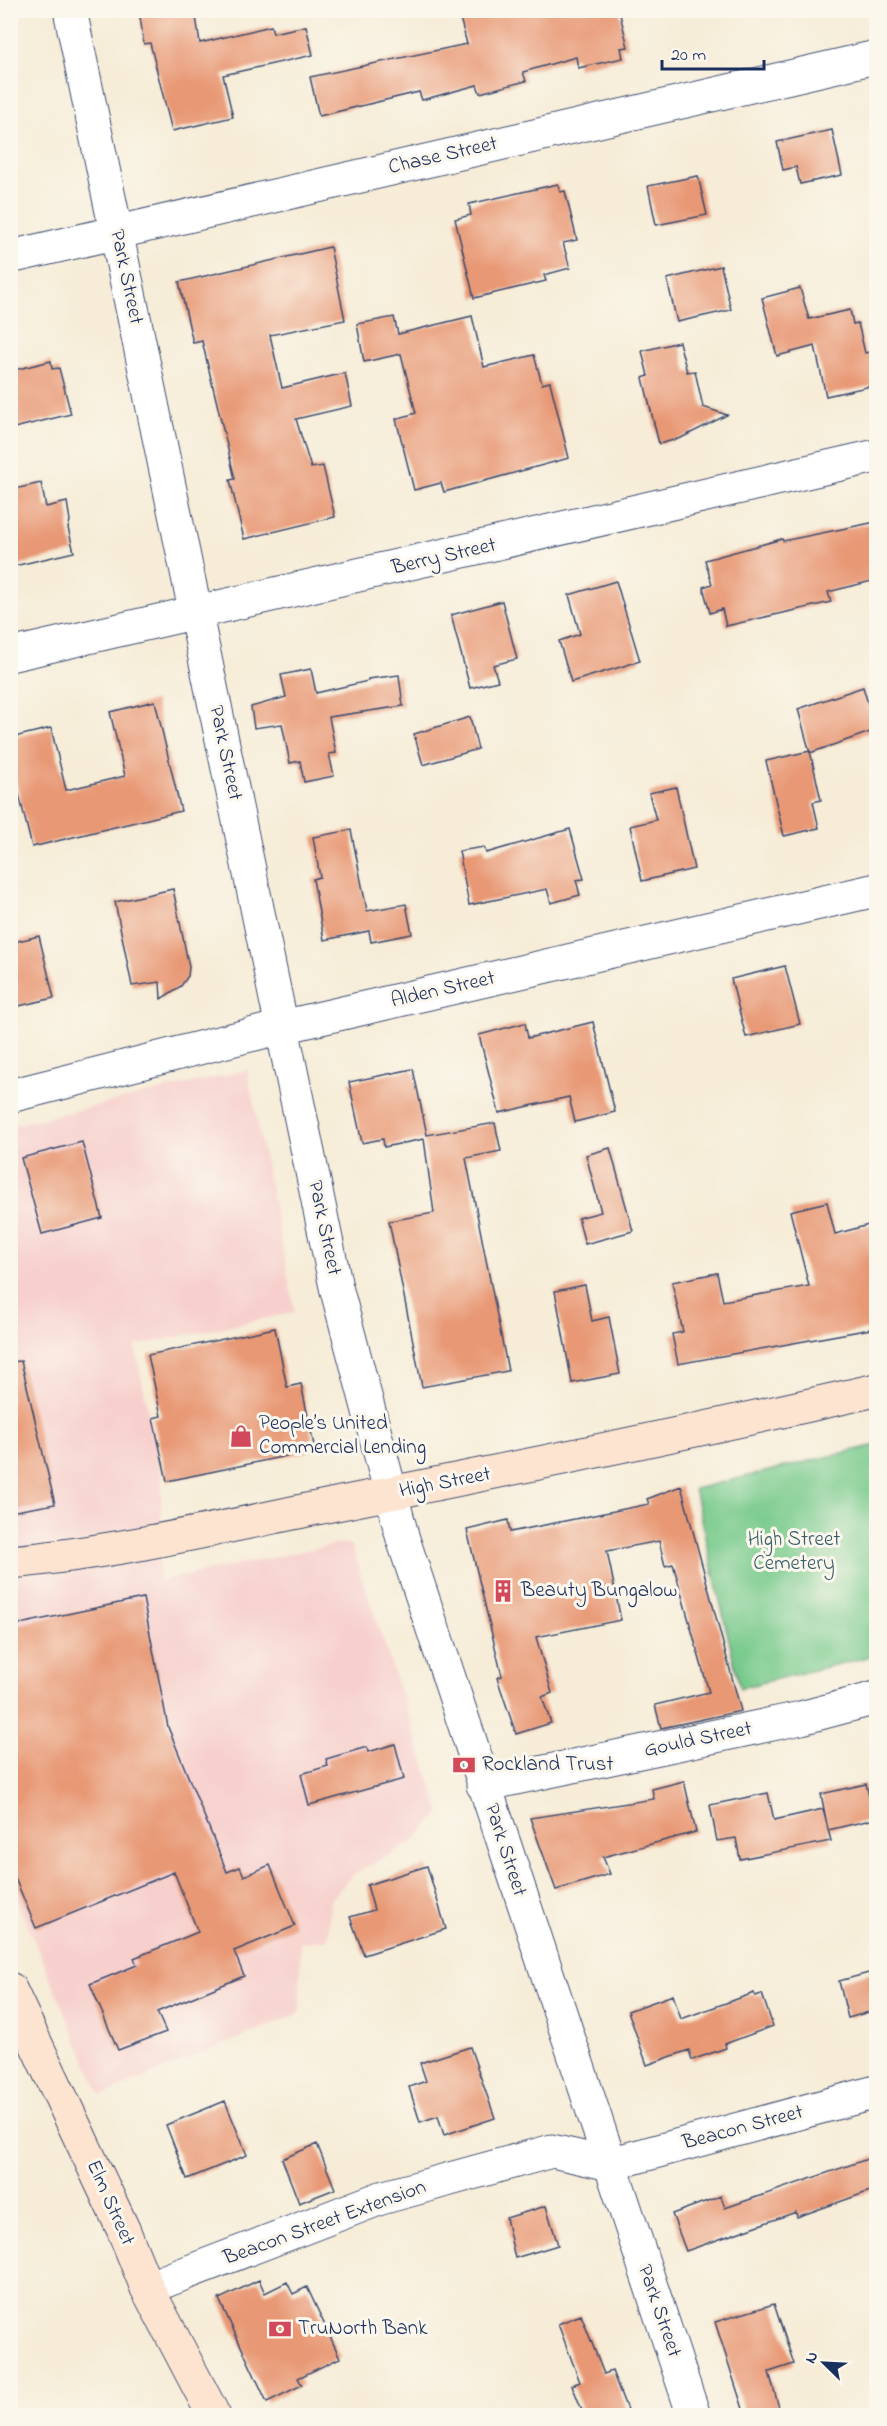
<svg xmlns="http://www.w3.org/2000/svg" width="887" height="2426" viewBox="0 0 887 2426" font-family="'Indie Flower',sans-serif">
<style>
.built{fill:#f7d0cd}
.green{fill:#78ca8c;stroke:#4a7c75;stroke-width:1.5}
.building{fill:#e89874}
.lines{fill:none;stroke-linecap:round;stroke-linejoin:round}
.minor-casing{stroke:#3c4b70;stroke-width:35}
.secondary-casing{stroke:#3c4b70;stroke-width:35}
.minor{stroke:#fff;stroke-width:33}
.secondary{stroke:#fde4d1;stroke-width:33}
.labels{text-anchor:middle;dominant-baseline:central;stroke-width:6;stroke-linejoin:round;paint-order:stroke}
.street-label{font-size:21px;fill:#1b2f5e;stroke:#fbf7ec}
.poi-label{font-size:21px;fill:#1b2f5e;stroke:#fbf7ec;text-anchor:start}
.park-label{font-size:21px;fill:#375e6c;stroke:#fbf7ec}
</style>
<rect width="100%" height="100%" fill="#fbf7ec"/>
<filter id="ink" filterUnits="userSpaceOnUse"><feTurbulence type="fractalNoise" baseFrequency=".0167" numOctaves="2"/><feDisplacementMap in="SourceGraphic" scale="12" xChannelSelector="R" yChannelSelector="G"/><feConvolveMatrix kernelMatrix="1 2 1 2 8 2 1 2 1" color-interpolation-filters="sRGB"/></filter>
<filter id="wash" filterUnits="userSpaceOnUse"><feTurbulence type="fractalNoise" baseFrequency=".008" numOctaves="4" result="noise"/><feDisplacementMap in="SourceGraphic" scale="24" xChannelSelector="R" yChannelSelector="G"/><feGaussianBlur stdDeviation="1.35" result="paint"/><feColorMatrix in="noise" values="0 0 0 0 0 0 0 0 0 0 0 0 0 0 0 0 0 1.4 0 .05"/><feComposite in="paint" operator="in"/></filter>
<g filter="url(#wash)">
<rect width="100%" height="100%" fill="#f6ecd7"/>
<!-- built -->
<path class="built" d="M247 1070 295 1312 135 1346 162 1480 159 1581 342 1543 351 1545 441 1813 411 1843 354 1874 330 1900 328 1939 300 1943V2013L101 2096 11 1887 10 1126Z"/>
<!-- green -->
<path class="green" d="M876 1445V1655L740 1688 694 1489Z"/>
<g id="blocks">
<!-- building -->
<path class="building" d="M139 10H195L200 43 271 26 273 33 306 26 313 55 223 75 233 117 172 131 150 43 144 44Z
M488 10H619L628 47 621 48 623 58 578 68 576 57 523 72 526 81 480 93 477 85 422 100 419 92 319 116 310 77 467 44 460 18Z
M832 130 842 175 800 184 796 167 783 170 777 142Z
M698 176 707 215 656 225 648 186Z
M558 184 560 192 565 191 577 240 563 243 570 268 544 275 546 281 474 298 455 219 471 215 469 204Z
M330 247 345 320 270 335 282 388 345 373 352 406 296 419 311 468 323 466 335 517 244 539 230 480 235 479 202 341 193 343 179 282Z
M721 266 731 310 677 322 667 279Z
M800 288 809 319 850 310 853 324 858 323 865 353 876 351V385L826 396 815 346 777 356 762 298Z
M472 316 484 367 534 355 542 384 550 382 569 458 444 492 441 483 414 490 396 419 416 413 401 354 364 362 357 324 394 317 398 334Z
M679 342 687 372 695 371 703 407 727 415 681 438 659 444 643 378 648 376 642 351Z
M51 361 52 369 59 368 71 414 10 429V371Z
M41 483 46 507 67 502 70 521 68 528 74 552 10 567V490Z
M876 522V580L828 592 831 602 726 626 722 609 710 613 703 587 712 584 705 560 782 539 783 541Z
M616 581 640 661 571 682 559 641 580 634 569 595Z
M502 601 517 659 493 665 498 681 470 688 451 615Z
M311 669 316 693 368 681V679L399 675 403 706 329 717 336 753 329 754 334 776 304 782 300 761 290 763 282 724 254 728 251 707 286 697 281 675Z
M863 687 876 730 810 753 798 709Z
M155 701 181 811 32 847 10 758V738L51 728 66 790 125 776 110 712Z
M470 717 478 749 423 765 414 734Z
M810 751 821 800 813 802 819 828 784 836 766 761Z
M676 787 694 869 642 881 630 826 656 820 649 793Z
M570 829 584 879 576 880 580 895 551 903 547 889 469 905 459 851 484 847 486 853Z
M351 830 367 911 406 904 412 934 371 942 369 931 324 940 313 879 320 877 313 837Z
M173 889 189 967 188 976 181 986 161 999 160 982 132 986 115 902Z
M39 936 54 998 10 1008V943Z
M785 966 800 1024 746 1037 731 979Z
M593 1022 615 1112 575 1122 569 1097 499 1113 479 1035 525 1023 528 1038Z
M413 1069 427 1135 495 1123 501 1151 466 1158 508 1371 422 1387 389 1221 434 1213 424 1139 384 1147 383 1139 362 1143 349 1082Z
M82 1142 102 1218 42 1234 21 1158Z
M610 1148 633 1231 585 1244 578 1218 601 1212 586 1155Z
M827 1202 835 1234 876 1223V1328L678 1364 672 1334 683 1332 672 1282 717 1273 723 1301 809 1286 790 1211Z
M585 1285 592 1321 609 1317 620 1374 572 1383 555 1291Z
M275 1328 287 1387 301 1384 315 1450 167 1481 153 1418 161 1416 148 1355Z
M21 1361 55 1504 10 1512V1362Z
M681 1486 741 1711 661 1728 655 1705 709 1692 673 1564 665 1566 659 1541 607 1551 621 1620 536 1637 552 1693 542 1697 551 1723 516 1734 497 1678 502 1676 467 1530 508 1520 510 1532 649 1504 647 1499Z
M143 1598 168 1727 227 1872 240 1867 244 1876 270 1865 295 1926 234 1951 244 1976 157 2012 166 2032 118 2050 90 1984 137 1965 134 1958 198 1932 174 1872 36 1928 10 1866V1626Z
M395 1744 404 1779 309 1805 301 1774 328 1766 326 1759 367 1747 368 1752Z
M684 1781 696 1832 603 1857 610 1874 556 1890 530 1818 654 1799 652 1789Z
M866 1784 875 1819 828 1830 821 1794Z
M768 1793 774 1820 823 1809 831 1841 740 1859 736 1838 717 1841 710 1805Z
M427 1866 446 1929 364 1955 350 1917 374 1910 367 1885Z
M876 1971V2010L848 2018 839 1981Z
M754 1993 755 1996 762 1994 773 2026 725 2044 726 2048 692 2060 689 2050 647 2065 628 2011 673 1995 681 2019Z
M470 2047 495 2118 444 2135 438 2116 420 2122 409 2087 426 2081 420 2063Z
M225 2101 247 2155 187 2179 166 2125Z
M317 2144 335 2189 299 2203 282 2159Z
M876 2156V2189L797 2217 796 2212 686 2251 672 2214 721 2196 725 2208Z
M546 2206 558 2245 515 2258 506 2218Z
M259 2280 265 2293 287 2282 293 2294 307 2287 340 2358 298 2378 302 2385 267 2402 219 2299Z
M774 2304 794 2364 769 2372 781 2415H745L715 2322Z
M581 2315 604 2374 612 2371 629 2415H584L572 2385 580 2382 558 2324Z"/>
</g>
</g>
<g filter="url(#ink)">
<use href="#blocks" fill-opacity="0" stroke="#3c4b70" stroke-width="1.5"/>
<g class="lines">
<!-- minor casing -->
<g class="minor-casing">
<path id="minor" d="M70 10 336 1287 403 1539 694 2416
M10 257 876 57
M10 655 876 456
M10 1096 282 1027 876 890
M483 1785 801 1718 876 1698
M147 2288 381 2198 552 2151 610 2164 876 2092"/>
</g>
<!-- secondary casing -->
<g class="secondary-casing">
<path id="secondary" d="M10 1562C120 1552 228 1526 336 1504 517 1468 697 1431 876 1390
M10 1989 123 2229 147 2288 214 2416"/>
</g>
<!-- minor -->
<use href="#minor" class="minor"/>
<!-- secondary -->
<use href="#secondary" class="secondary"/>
</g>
</g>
<!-- icons -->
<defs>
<g id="shop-bare" transform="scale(1.8)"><path d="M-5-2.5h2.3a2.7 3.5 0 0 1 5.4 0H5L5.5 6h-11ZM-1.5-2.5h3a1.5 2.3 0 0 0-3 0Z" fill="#d1495b" stroke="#fbf7ec" stroke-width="2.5" paint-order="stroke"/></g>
<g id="building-bare" transform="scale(1.8)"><path d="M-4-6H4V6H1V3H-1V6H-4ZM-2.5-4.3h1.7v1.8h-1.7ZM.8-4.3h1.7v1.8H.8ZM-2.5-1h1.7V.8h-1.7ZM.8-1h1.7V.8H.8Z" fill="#d1495b" stroke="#fbf7ec" stroke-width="2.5" paint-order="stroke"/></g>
<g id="bank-bare" transform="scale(1.8)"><path d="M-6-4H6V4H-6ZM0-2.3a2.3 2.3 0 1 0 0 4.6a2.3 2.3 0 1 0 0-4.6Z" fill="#d1495b" stroke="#fbf7ec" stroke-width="2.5" paint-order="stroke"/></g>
</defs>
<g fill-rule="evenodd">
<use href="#shop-bare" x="241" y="1436"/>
<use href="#building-bare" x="503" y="1591"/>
<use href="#bank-bare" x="464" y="1765"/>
<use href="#bank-bare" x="280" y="2329"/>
</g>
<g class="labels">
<!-- street labels -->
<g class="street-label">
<text transform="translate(443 156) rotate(-13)">Chase Street</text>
<text transform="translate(126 277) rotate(78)">Park Street</text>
<text transform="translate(444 557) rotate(-13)">Berry Street</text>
<text transform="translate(225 753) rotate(78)">Park Street</text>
<text transform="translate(443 990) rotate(-13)">Alden Street</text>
<text transform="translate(324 1228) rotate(78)">Park Street</text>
<text transform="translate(445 1483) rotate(-11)">High Street</text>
<text transform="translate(698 1740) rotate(-12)">Gould Street</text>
<text transform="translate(505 1850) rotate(72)">Park Street</text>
<text transform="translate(743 2128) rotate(-15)">Beacon Street</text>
<text transform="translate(110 2203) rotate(66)">Elm Street</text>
<text transform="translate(325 2223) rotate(-20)">Beacon Street Extension</text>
<text transform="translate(659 2311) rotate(71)">Park Street</text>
</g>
<!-- poi labels -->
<g class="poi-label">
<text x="259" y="1424">People’s United<tspan x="259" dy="24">Commercial Lending</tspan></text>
<text x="521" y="1591">Beauty Bungalow</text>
<text x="482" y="1765">Rockland Trust</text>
<text x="298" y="2329">TruNorth Bank</text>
</g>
<!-- park labels -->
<g class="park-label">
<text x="794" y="1540">High Street<tspan x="794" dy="24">Cemetery</tspan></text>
</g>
</g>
<!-- margin -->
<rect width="887" height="2426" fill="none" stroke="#fbf7ec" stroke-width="36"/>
<!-- north arrow -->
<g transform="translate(824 2363) rotate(294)" stroke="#fbf7ec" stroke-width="4.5" paint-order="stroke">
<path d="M0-4.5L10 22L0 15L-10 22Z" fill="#1b2f5e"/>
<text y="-9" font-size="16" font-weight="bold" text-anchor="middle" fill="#1b2f5e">N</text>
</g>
<!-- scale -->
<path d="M662 60v9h102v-9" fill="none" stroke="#1b2f5e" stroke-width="3"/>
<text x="671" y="60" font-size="18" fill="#1b2f5e" stroke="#fbf7ec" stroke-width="4.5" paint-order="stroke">20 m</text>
</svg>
